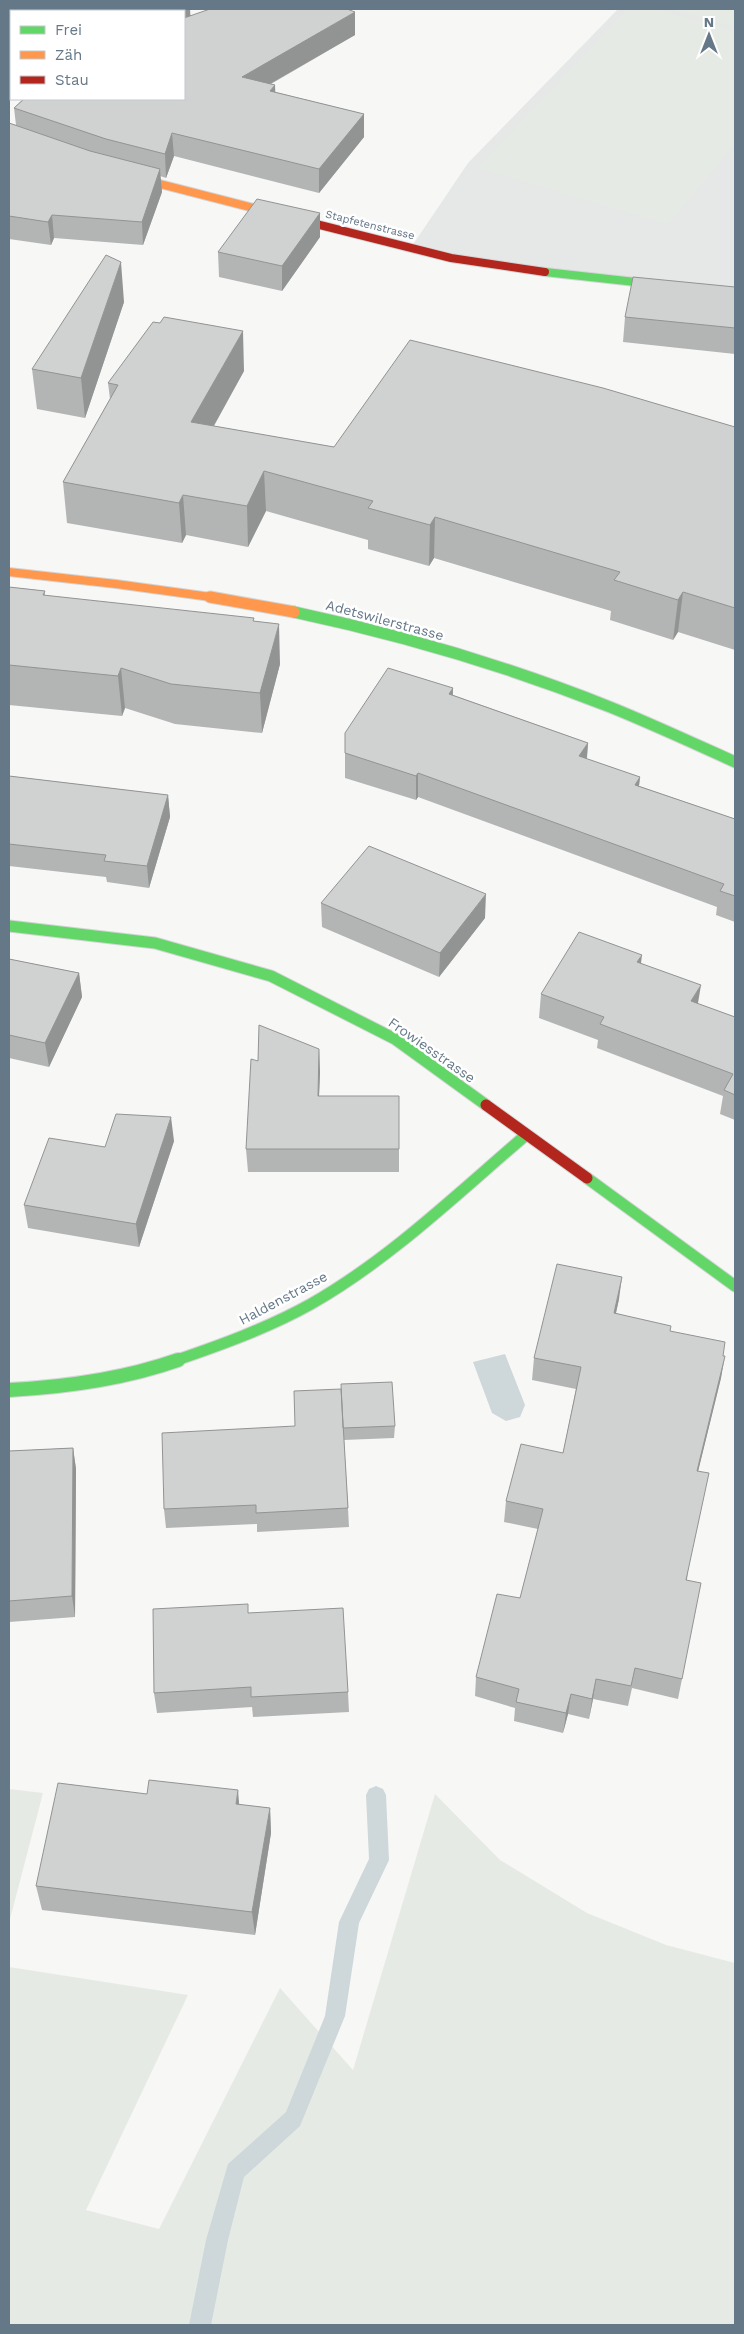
<svg xmlns="http://www.w3.org/2000/svg" width="744" height="2334" viewBox="0 0 744 2334" font-family="'Work Sans',sans-serif">
<style>
.built{fill:#e6e7e7}
.green{fill:#e6eae4}
.water{fill:#ced7d9}
.lines{fill:none;stroke-linecap:round;stroke-linejoin:round}
.stream{fill:#ced7d9;fill-rule:evenodd}
.fast-far2-casing{stroke:#d4d5d6;stroke-width:10}
.fast-far1-casing{stroke:#d4d5d6;stroke-width:13}
.fast-casing{stroke:#d4d5d6;stroke-width:16}
.slow-far1-casing{stroke:#d4d5d6;stroke-width:10}
.slow-casing{stroke:#d4d5d6;stroke-width:13}
.jam-far1-casing{stroke:#d4d5d6;stroke-width:10}
.jam-casing{stroke:#d4d5d6;stroke-width:13}
.street{fill:#cfd1d1;fill-rule:evenodd}
.fast-far2{stroke:#63d668;stroke-width:8}
.fast-far1{stroke:#63d668;stroke-width:11}
.fast{stroke:#63d668;stroke-width:14}
.slow-far1{stroke:#ff974d;stroke-width:8}
.slow{stroke:#ff974d;stroke-width:11}
.jam-far1{stroke:#b3261e;stroke-width:8}
.jam{stroke:#b3261e;stroke-width:11}
.wall{fill:#b3b5b5}
.shaded-wall{fill:#929393}
.building{fill:#d0d2d2;stroke:#929393}
.labels{text-anchor:middle;dominant-baseline:central;stroke-width:5;stroke-linejoin:round;paint-order:stroke}
.far-street-label{font-size:11px;fill:#657888;stroke:#fff}
.street-label{font-size:14px;fill:#657888;stroke:#fff}
</style>
<rect width="100%" height="100%" fill="#f7f7f6"/>
<!-- built -->
<path class="built" d="M618 9H735V293L503 268 410 249 468 163Z"/>
<!-- green -->
<path class="green" d="M628 9H653L735 31V144L668 224 478 168Z
M669 9H735V27Z
M9 1789 43 1793 9 1923Z
M435 1794 500 1860 587 1913 666 1945 735 1963V2325H9V1967L188 1995 86 2210 159 2229 280 1988 353 2070Z"/>
<!-- water -->
<path class="water" d="M505 1354 525 1405 520 1417 506 1421 492 1413 473 1362Z"/>
<g class="lines">
<!-- stream -->
<path class="stream" d="M376 1786 383 1789 386 1795 389 1860 359 1923 345 2016 300 2126 244 2177 228 2240 211 2325H189L206 2240 228 2164 286 2112 325 2016 339 1922 369 1859 366 1795 369 1789Z"/>
<!-- fast-far2 casing -->
<g class="fast-far2-casing">
<path id="fast-far2" d="M545 272 735 293"/>
</g>
<!-- fast-far1 casing -->
<g class="fast-far1-casing">
<path id="fast-far1" d="M294 612C402 635 507 666 610 707 652 724 693 743 735 762
M9 926 155 943 271 976 395 1039 486 1105
M587 1178 735 1286
M174 1361C221 1345 268 1328 311 1304 390 1259 457 1194 526 1135"/>
</g>
<!-- fast casing -->
<g class="fast-casing">
<path id="fast" d="M9 1390C66 1387 124 1379 178 1360"/>
</g>
<!-- slow-far1 casing -->
<g class="slow-far1-casing">
<path id="slow-far1" d="M125 175 296 219
M9 572 116 584 218 598"/>
</g>
<!-- slow casing -->
<g class="slow-casing">
<path id="slow" d="M210 597 294 612"/>
</g>
<!-- jam-far1 casing -->
<g class="jam-far1-casing">
<path id="jam-far1" d="M296 219 451 258 545 272"/>
</g>
<!-- jam casing -->
<g class="jam-casing">
<path id="jam" d="M486 1105 587 1178"/>
</g>
<!-- street -->
<path class="street" d="M13 9H31L30 11H12Z
M9 24H11V39H9Z
M11 76V88L9 89V77Z"/>
<!-- fast-far2 -->
<use href="#fast-far2" class="fast-far2"/>
<!-- fast-far1 -->
<use href="#fast-far1" class="fast-far1"/>
<!-- fast -->
<use href="#fast" class="fast"/>
<!-- slow-far1 -->
<use href="#slow-far1" class="slow-far1"/>
<!-- slow -->
<use href="#slow" class="slow"/>
<!-- jam-far1 -->
<use href="#jam-far1" class="jam-far1"/>
<!-- jam -->
<use href="#jam" class="jam"/>
</g>
<!-- wall -->
<path class="wall" d="M113 9H190V15L355 35 271 84 275 85V92L364 114V137L319 193 174 156 166 178 160 176 162 192 143 245 54 238 51 245 9 239V123L16 125 14 108Z
M320 213V237L282 291 219 277 218 252Z
M735 287V354L623 342 625 317Z
M124 302 85 418 37 409 32 369Z
M244 371 214 426 334 447 735 427V650L678 632 673 640 610 620 611 611 434 558 429 566 368 549V540L266 511 248 547 186 535 182 543 67 523 63 482 110 399 108 383Z
M9 587 45 591V596L254 621 280 664 262 733 175 724 125 708 122 716 9 705Z
M453 688V695L588 743 587 759 640 777 639 786 735 819V922L716 915 717 907 418 797 416 800 345 778V733Z
M9 776 168 795 170 817 149 888 107 882 106 877 9 866Z
M321 903 485 918 439 977 322 927Z
M9 959 79 973 82 997 49 1067 9 1058Z
M641 963 698 1004 735 1017V1120L720 1114 723 1096 597 1048 598 1040 539 1018 541 994Z
M319 1049 320 1073 319 1096 399 1149V1172H248L246 1149 258 1061Z
M174 1141 139 1247 28 1228 24 1205 105 1147Z
M619 1299 616 1313 670 1331 723 1356 721 1378 698 1471 687 1580 682 1679 678 1699 632 1688 628 1706 593 1699 589 1719 568 1714 563 1733 514 1721 515 1708 475 1696 476 1677 520 1598 538 1529 504 1522 506 1501 563 1453 576 1389 532 1380 534 1358Z
M343 1421 395 1426 394 1438 344 1440 348 1508 349 1527 257 1532V1524L166 1528 164 1509 295 1426Z
M73 1448 76 1469 75 1617 9 1622V1451Z
M249 1613 348 1692 349 1712 253 1717 252 1707 157 1713 154 1693Z
M147 1794 270 1808 271 1833 255 1935 42 1910 36 1886Z"/>
<!-- shaded-wall -->
<path class="shaded-wall" d="M181 9H190L191 24 184 26V11H181Z
M355 12V35L242 100V77Z
M275 85 276 108 270 91Z
M364 114V137L319 193V169Z
M172 133 174 156 166 178 165 154Z
M160 169 162 192 143 245 142 222Z
M320 213V237L282 291V266Z
M52 215 54 238 51 245 48 222Z
M121 262 124 302 85 418 81 378Z
M243 331 244 371 193 463 191 422Z
M264 471 266 511 248 547 247 506Z
M183 495 186 535 182 543 179 503Z
M435 517 434 558 429 566 430 525Z
M683 592 678 632 673 640 678 600Z
M279 624 280 664 262 733 260 693Z
M121 668 125 708 122 716 118 676Z
M453 688 452 713 449 694Z
M588 743 586 767 579 756Z
M418 773V797L416 800V776Z
M640 777 637 802 635 785Z
M168 795 170 817 149 888 147 866Z
M486 894 485 918 439 977 440 953Z
M642 955 639 979 637 962Z
M79 973 82 997 49 1067 45 1043Z
M701 985 697 1009 691 1001Z
M319 1049 320 1073 318 1120V1096Z
M171 1117 174 1141 139 1247 136 1224Z
M622 1277 619 1299 611 1335 614 1313Z
M725 1356 721 1378 693 1492 697 1471Z
M73 1448 76 1469 75 1617 72 1596Z
M596 1679 593 1699 589 1719 592 1699Z
M571 1694 568 1714 563 1733 566 1713Z
M238 1790 240 1815 236 1804Z
M270 1808 271 1833 255 1935 252 1912Z"/>
<!-- building -->
<path class="building" d="M113 9H181V11H111Z
M210 9H347L355 12 242 77 275 85 270 91 364 114 319 169 172 133 165 154 106 139 14 108 24 99H184V18Z
M9 123 90 151 160 169 142 222 52 215 48 222 9 216Z
M257 199 320 213 282 266 218 252Z
M106 255 121 262 81 378 32 369Z
M633 277 735 287V328L625 317Z
M164 317 243 331 191 422 334 447 410 340 603 388 735 427V608L683 592 678 600 614 580 620 572 435 517 430 525 368 508 373 501 264 471 247 506 183 495 179 503 63 482 118 385 108 383 153 322 160 323Z
M9 587 45 591 43 595 254 618 253 621 279 624 260 693 171 684 121 668 118 676 9 665Z
M388 668 453 688 449 694 588 743 579 756 640 777 635 785 735 819V896L720 891 724 884 418 773 416 776 345 753V733Z
M9 776 168 795 147 866 104 861 106 855 9 844Z
M369 846 486 894 440 953 321 903Z
M579 932 642 955 637 962 701 985 691 1001 735 1017V1095L724 1090 733 1074 600 1024 604 1017 541 994Z
M9 959 79 973 45 1043 9 1035Z
M259 1025 319 1049 318 1096H399V1149H246L251 1059 258 1061Z
M116 1114 171 1117 136 1224 24 1205 49 1138 105 1147Z
M557 1264 622 1277 614 1313 671 1326 670 1331 725 1342 723 1356H725L697 1471 709 1473 686 1580 701 1583 682 1679 635 1668 631 1686 596 1679 592 1699 571 1694 566 1713 516 1702 519 1689 476 1677 497 1594 520 1598 543 1509 506 1501 521 1444 563 1453 581 1367 534 1358Z
M392 1382 395 1426 343 1428 341 1384Z
M341 1389 348 1508 256 1513V1505L164 1509 162 1433 295 1426 294 1391Z
M73 1448 72 1596 9 1601V1451Z
M248 1604V1613L343 1608 348 1692 251 1697V1687L154 1693 153 1609Z
M149 1780 238 1790 236 1804 270 1808 252 1912 36 1886 58 1783 147 1794Z"/>
<g class="labels">
<!-- far-street labels -->
<g class="far-street-label">
<text transform="translate(370 225) rotate(14)">Stapfetenstrasse</text>
</g>
<!-- street labels -->
<g class="street-label">
<text transform="translate(385 620) rotate(15)">Adetswilerstrasse</text>
<text transform="translate(432 1050) rotate(35)">Frowiesstrasse</text>
<text transform="translate(283 1298) rotate(-28)">Haldenstrasse</text>
</g>
</g>
<!-- border -->
<rect width="744" height="2334" fill="none" stroke="#657888" stroke-width="20"/>
<!-- legend -->
<rect x="10" y="10" width="175" height="90" fill="#ffffff" stroke="#c1c9cf"/>
<rect x="20" y="26" width="25" height="8" fill="#63d668" stroke="#c1c9cf"/>
<text x="55" y="35" font-size="15" fill="#657888">Frei</text>
<rect x="20" y="51" width="25" height="8" fill="#ff974d" stroke="#c1c9cf"/>
<text x="55" y="60" font-size="15" fill="#657888">Zäh</text>
<rect x="20" y="76" width="25" height="8" fill="#b3261e" stroke="#c1c9cf"/>
<text x="55" y="85" font-size="15" fill="#657888">Stau</text>
<!-- north arrow -->
<g transform="translate(709 35)" stroke="#ffffff" stroke-width="4" paint-order="stroke">
<path d="M0-4L9 19L0 12L-9 19Z" fill="#657888"/>
<text y="-8" font-size="14" font-weight="bold" text-anchor="middle" fill="#657888">N</text>
</g>
</svg>
